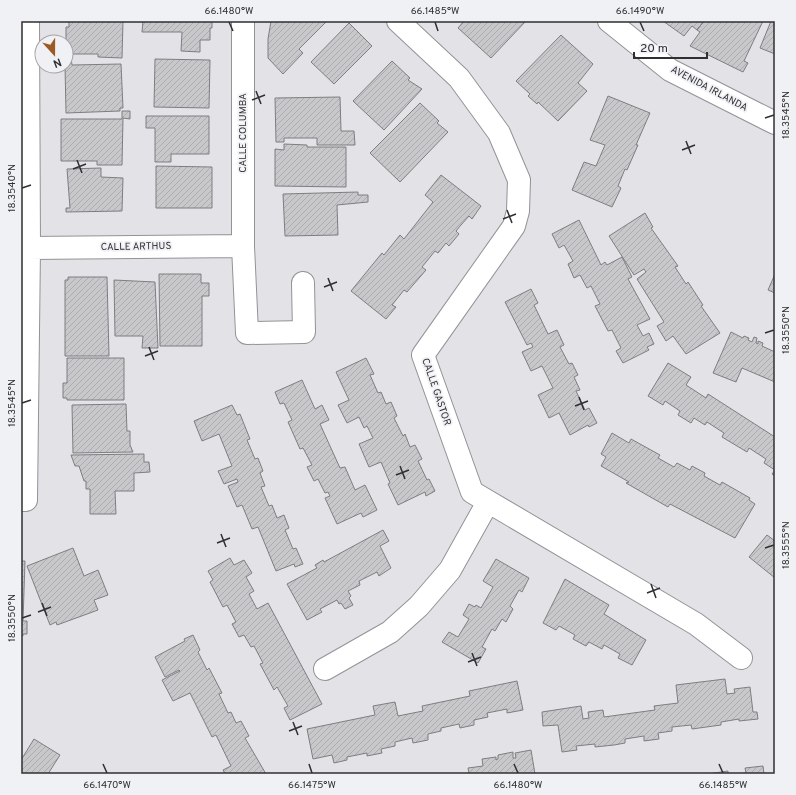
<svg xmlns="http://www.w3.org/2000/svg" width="796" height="795" viewBox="0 0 796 795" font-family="Overpass,sans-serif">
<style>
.building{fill:url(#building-hatch);stroke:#7f7d81}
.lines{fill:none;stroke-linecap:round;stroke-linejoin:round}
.minor-casing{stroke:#929397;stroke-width:24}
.minor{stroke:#fff;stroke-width:22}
.ticks{fill:none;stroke:#2f2f31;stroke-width:1.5}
.labels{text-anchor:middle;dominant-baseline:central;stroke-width:3.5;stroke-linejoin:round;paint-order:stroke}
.street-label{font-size:10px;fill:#2f2f31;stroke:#f0f1f5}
.neatline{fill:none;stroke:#2f2f31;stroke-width:1.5}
.ticks-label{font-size:10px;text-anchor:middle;fill:#2f2f31}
</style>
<defs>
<pattern id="building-hatch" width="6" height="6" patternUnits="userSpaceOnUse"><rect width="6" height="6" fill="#c8c7ca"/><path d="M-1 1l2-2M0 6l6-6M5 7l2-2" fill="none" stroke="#acabae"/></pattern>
</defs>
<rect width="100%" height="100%" fill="#e3e3e7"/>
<!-- building -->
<path class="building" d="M69 21H123L122 58 98 57V54H66V27H69Z
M143 21H212V28H210V40H200V52L181 51 182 32H142Z
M271 21H327L299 49 303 53 283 74 268 58V39Z
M464 21H526L491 58 458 28Z
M663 21H704L697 30 692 26 684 36Z
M704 21H763L744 61 748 63 743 72 690 46 700 32 697 30Z
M771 21H775V54L760 48Z
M349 23 372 46 334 84 311 62Z
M561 35 593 64 578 83 587 91 558 121 538 102 537 104 528 96 530 94 516 81Z
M71 58 72 65 121 64 123 108H120V111L66 113 65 66 66 59Z
M155 59 210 60 209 108 154 107Z
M392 61 410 78 408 80 422 89 384 130 353 101Z
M608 96 650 113 636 145H638L627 170 625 169 618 186 621 188 612 207 572 190 584 162 596 166 605 145 590 140Z
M340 97 341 131H354L355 145H317V138H284V142H276L275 98Z
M420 103 439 121 437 123 448 132 400 182 370 153Z
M122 111H130V119L123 118 122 165H97V161H61V119H122Z
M146 116H209V154H171V162H155V128H146Z
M284 144 307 145V147H346V187L275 186V149L284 150Z
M156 166 212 167V208H156Z
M101 168V177L123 178 122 211 66 212V208H70L67 169Z
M441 175 481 206 472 219 469 216 461 225 456 231 459 234 449 246 446 243 438 253 435 251 422 267 426 270 407 292 404 290 392 305 396 307 386 319 351 291 382 253 384 255 400 235 404 239 433 202 425 195Z
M358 192V195H368V202L337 205 338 235 285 236 283 194Z
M645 213 653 227 651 228 678 266 675 267 686 284 688 282 703 305 701 306 720 333 686 354 673 336 666 341 657 326 664 322 637 279 646 272 644 269 634 275 609 236Z
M579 220 601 265 605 262 607 265 622 257 632 277 628 279 650 319 637 325 643 336 649 333 654 344 647 347 649 350 623 363 616 351 621 348 612 330 608 331 595 306 600 304 591 286 587 288 580 275 574 278 568 264 573 261 564 245 559 248 552 234Z
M159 274H201V283H209V296H202V346H160Z
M775 274V293L768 290Z
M68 277H107L109 356H65V280H68Z
M114 280 155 282 158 348H142L143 336H115Z
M531 289 538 303 534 305 548 334 557 330 564 345 560 347 569 364 572 363 578 375 574 377 580 390 576 391 585 410 589 408 597 423 589 427 588 425 570 435 559 413 549 418 538 395 553 388 542 366 531 371 522 352 533 347 531 343 527 345 505 302Z
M731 332 743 338 744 336 749 338 748 340 752 342 754 337 757 338 756 343 758 344V341L763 343 762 346 775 352V382L742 368 736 382 713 373Z
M67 358H124V400H67V398H63V383H67Z
M366 358 374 374 370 375 378 393 381 392 386 404 391 402 397 416 394 418 403 436 405 434 410 447 415 445 422 459 418 461 427 480 429 479 435 491 426 496 425 492 398 505 388 484 390 483 381 462 369 467 359 444 373 438 367 426 364 428 359 417 347 423 338 405 349 400 336 372Z
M668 363 691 377 686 385 706 398 708 394 775 437V476L772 474 775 470 764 463 766 459 749 448 747 452 722 437 724 433 707 422 705 425 694 418 691 423 678 415 680 411 665 401 663 405 648 396Z
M302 380 315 409 322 405 329 420 320 424 340 468 345 467 355 490 365 485 377 510 363 517 361 513 337 524 325 498 330 496 328 492 325 493 318 479 314 481 307 467 312 465 303 448 300 449 288 422 292 420 284 403 280 404 275 392Z
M126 404 127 431H130V445L133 452 73 453 72 405Z
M232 405 237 415 240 414 250 439 247 440 255 459 258 458 263 471 260 473 265 486 261 487 269 506 272 505 277 518 284 515 289 528 285 530 293 549 296 548 303 564 295 567 294 564 276 571 258 527 252 529 242 505 237 507 228 486 238 482 237 479 224 484 218 471 232 466 219 434 202 441 194 421Z
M612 433 629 443 631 439 660 455 658 458 674 467 677 463 690 470 692 466 705 473 704 476 720 485 722 482 750 498 749 500 755 504 735 538 670 504 668 507 626 483 629 482 601 466 606 457 601 454Z
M144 454V462H149L150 472 134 473V491H115L116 514H90V489H86V481H84L79 466H75L71 455Z
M383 530 389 541 380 546 391 568 379 576 377 572 359 581 360 585 348 591 351 596 349 598 353 605 345 609 341 603 339 604 337 600 320 609 322 612 307 620 287 584 317 568 315 565 323 560 324 562Z
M767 535 775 541V578L749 557Z
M73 548 84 576 98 570 108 595 94 600 98 610 57 625 56 622 50 625 27 566Z
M230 558 234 565 244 560 252 573 246 577 254 591 249 594 257 609 268 603 322 704 290 720 284 708 288 706 277 687 274 690 260 664 263 663 254 646 251 647 244 635 239 637 232 624 236 622 227 605 223 607 210 582 213 580 208 571Z
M496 559 529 578 522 592 519 590 510 606 513 609 506 622 502 619 495 631 492 629 482 647 486 649 478 663 442 642 449 632 458 637 469 619 463 615 469 604 475 607 476 605 481 608 493 587 483 581Z
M21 561H25L23 621H27V634H23V636H21Z
M565 579 609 605 604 614 646 640 632 665 618 658 620 654 604 645 602 649 589 642 586 646 573 639 575 635 559 626 556 630 543 623Z
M193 635 200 650 198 652 207 670 209 668 222 693 219 694 228 713 231 712 236 723 241 721 249 736 245 738 266 774H225L223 770 231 766 216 735 212 737 190 693 173 701 162 680 180 671 179 670 165 677 155 657 185 641 184 639Z
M725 679 727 694 735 693 734 689 750 687 753 712H757L758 719 739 721V719L721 722V725L692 729 691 725 672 727V731L658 733 659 739 644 741V736L625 739V743L614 745 595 747V744L576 746 577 750 562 752 558 725 543 726 542 712 581 706 583 719 589 718 588 712 603 710 604 717 655 710 654 706 678 703 676 685Z
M517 681 523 710 507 713V709L487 713 488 717 474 720V725L460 728 459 724 441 728V731L428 734V740L413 743 412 738 395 742V746L381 749 382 753 367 756V753L347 757V760L334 763 332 755 313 759 307 729 375 715 373 706 395 702 398 716 423 711 422 706 470 696 469 691Z
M34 739 60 755 48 774H21V760Z
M531 750 535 774H463L469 773 468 768 483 766 482 759 496 757V760L498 759V755L513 752V758H516L515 753Z
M763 766 764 774H735L746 773 745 768Z
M728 771V774H707Z"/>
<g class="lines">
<!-- minor casing -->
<g class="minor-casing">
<path id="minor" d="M243 21V246L247 333 304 332 303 283
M398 21 459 78 499 133 519 180 518 211 514 226 423 355 472 492 696 624 741 658
M609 21 670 70 775 123
M29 248 243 246
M21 500H26L29 248 28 21
M325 669 390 632 419 606 450 570 488 502"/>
</g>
<!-- minor -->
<use href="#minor" class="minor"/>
</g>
<!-- ticks -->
<path class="ticks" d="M229 22 233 31M435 22 438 31M640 22 644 31M256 91 261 104M252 100 265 95M765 118 774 115M686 141 691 154M682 150 695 145M77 160 82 173M73 169 86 164M22 188 31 185M507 210 512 223M503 219 516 214M328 278 333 291M324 287 337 282M765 333 774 330M149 347 154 360M145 356 158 351M579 397 584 410M22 403 31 400M575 406 588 401M400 466 405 479M396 475 409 470M221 534 226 547M217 543 230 538M765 548 774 545M651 584 656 598M647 593 660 588M42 603 47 616M38 612 51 607M22 618 31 615M472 653 477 666M468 662 481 657M293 722 298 735M289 731 302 726M103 764 107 773M309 764 312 773M514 764 518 773M719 764 723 773"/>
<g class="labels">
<!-- street labels -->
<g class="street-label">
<text transform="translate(709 89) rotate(28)">AVENIDA IRLANDA</text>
<text transform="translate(243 133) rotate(-90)">CALLE COLUMBA</text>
<text transform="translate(136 247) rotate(-1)">CALLE ARTHUS</text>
<text transform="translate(436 392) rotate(71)">CALLE GASTOR</text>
</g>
</g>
<!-- border -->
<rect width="796" height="795" fill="none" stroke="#f0f1f5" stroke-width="44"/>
<!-- north arrow -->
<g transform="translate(54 54) rotate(159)"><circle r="19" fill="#f0f1f5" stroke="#a3a3a7"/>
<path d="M0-3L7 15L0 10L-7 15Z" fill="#9c5b25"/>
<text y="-6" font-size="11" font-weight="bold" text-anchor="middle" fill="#2f2f31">N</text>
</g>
<!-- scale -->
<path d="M634 52v6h73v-6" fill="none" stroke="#2f2f31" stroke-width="2"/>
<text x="640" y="52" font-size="12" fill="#2f2f31" stroke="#f0f1f5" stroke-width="3" paint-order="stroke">20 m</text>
<rect x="22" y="22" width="752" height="751" class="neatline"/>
<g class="ticks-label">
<text x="229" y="14">66.1480°W</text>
<text x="435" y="14">66.1485°W</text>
<text x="640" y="14">66.1490°W</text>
<text transform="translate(785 115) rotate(-90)" y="4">18.3545°N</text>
<text transform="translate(11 188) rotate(-90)" y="4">18.3540°N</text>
<text transform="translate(785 330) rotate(-90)" y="4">18.3550°N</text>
<text transform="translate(11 403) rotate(-90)" y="4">18.3545°N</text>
<text transform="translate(785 545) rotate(-90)" y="4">18.3555°N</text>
<text transform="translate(11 618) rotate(-90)" y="4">18.3550°N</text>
<text x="107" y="788">66.1470°W</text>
<text x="312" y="788">66.1475°W</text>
<text x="518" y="788">66.1480°W</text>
<text x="723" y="788">66.1485°W</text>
</g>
</svg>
